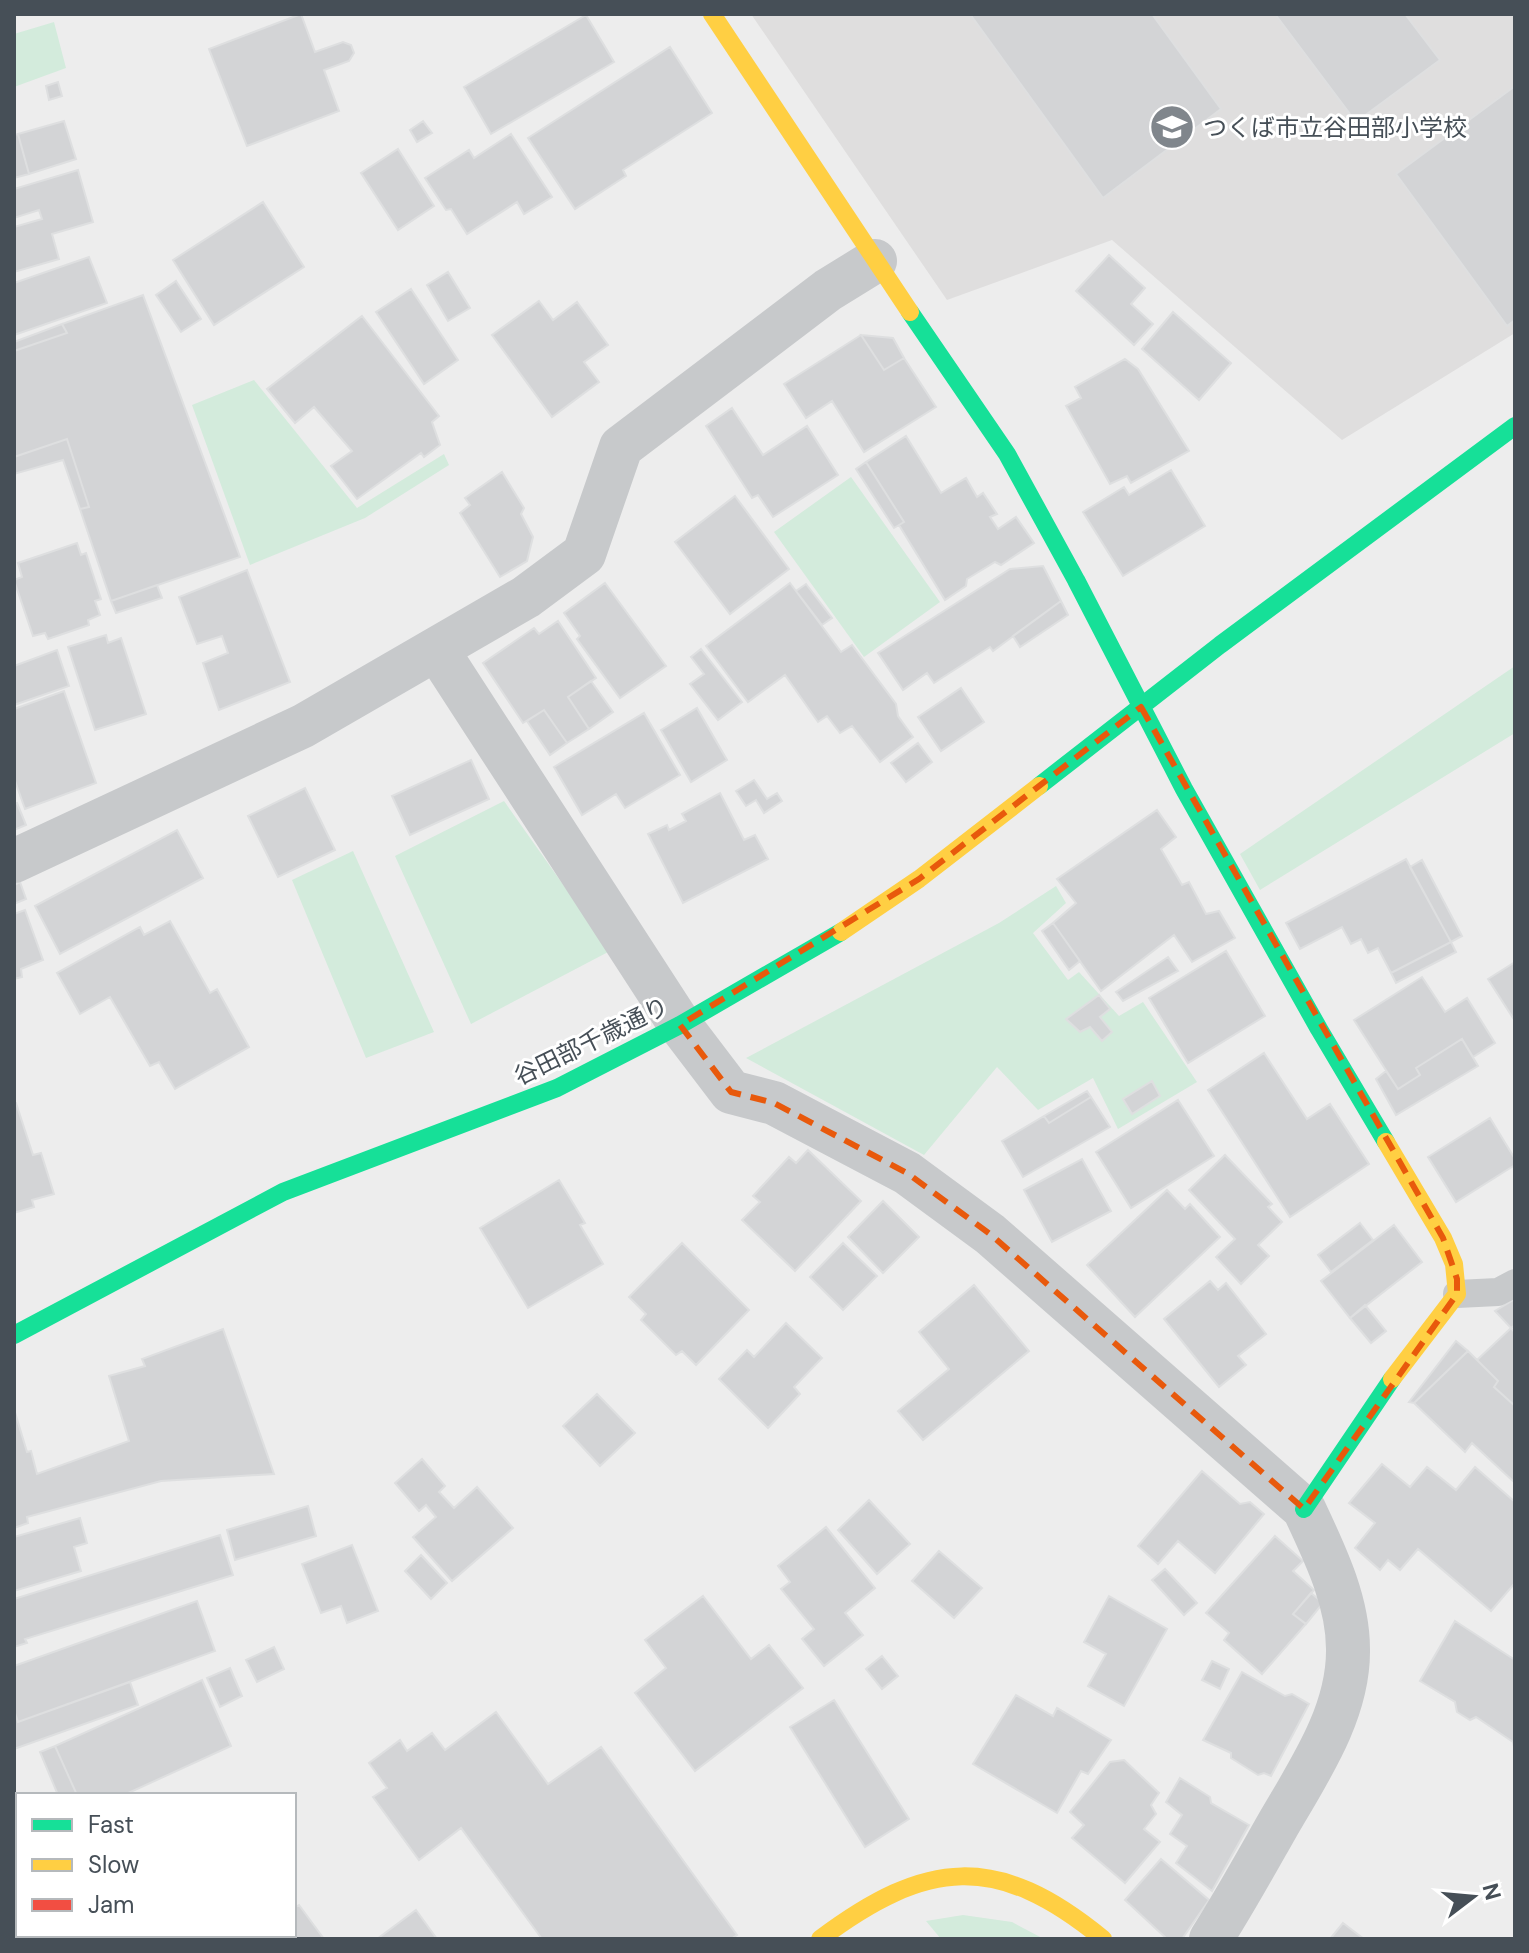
<svg xmlns="http://www.w3.org/2000/svg" width="1529" height="1953" viewBox="0 0 1529 1953" font-family="'DM Sans','Noto Sans JP',sans-serif">
<style>
.education{fill:#dfdede}
.green{fill:#d3ebdc}
.building{fill:#d3d4d6;stroke:#dedfe0;stroke-width:2}
.lines{fill:none;stroke-linecap:round;stroke-linejoin:round}
.lane{stroke:#c7c9cb;stroke-width:28}
.street{stroke:#c7c9cb;stroke-width:44}
.fast{stroke:#16e098;stroke-width:18}
.slow{stroke:#ffcf43;stroke-width:18}
.jam{stroke:#f24e42;stroke-width:18}
.marked{fill:none;stroke:#e8590c;stroke-width:6;stroke-dasharray:16 10;stroke-linejoin:round}
.labels{text-anchor:middle;dominant-baseline:central;stroke-width:6;stroke-linejoin:round;paint-order:stroke}
.poi-label{font-size:24px;fill:#464f57;stroke:#fff;text-anchor:start}
.street-label{font-size:24px;fill:#464f57;stroke:#fff}
</style>
<rect width="100%" height="100%" fill="#ededed"/>
<!-- education -->
<path class="education" d="M751 14H1515V333L1342 440 1112 240 947 300Z"/>
<!-- green -->
<path class="green" d="M54 22 66 68 14 87V34Z
M254 380 357 508 444 454 449 465 365 518 250 565 192 405Z
M851 477 940 602 864 657 774 532Z
M1515 666V733L1260 890 1240 854Z
M504 801 610 951 471 1024 395 856Z
M353 851 434 1032 366 1058 292 880Z
M1056 886 1066 903 1033 933 1068 980 1079 972 1119 1016 1143 1002 1197 1082 1118 1129 1093 1078 1038 1110 997 1067 924 1155 746 1058 999 923Z
M963 1915 1012 1922 1044 1939H941L926 1921Z"/>
<!-- building -->
<path class="building" d="M301 14 315 52 343 42 351 45 354 53 349 61 324 70 339 111 247 146 209 49Z
M970 14H1152L1221 109 1103 198Z
M1275 14H1405L1440 60 1356 122Z
M586 15 614 62 491 134 464 87Z
M670 47 712 113 623 170 626 176 575 209 528 138Z
M58 82 62 96 49 100 46 86Z
M1515 86V320L1507 326 1396 174Z
M64 121 76 159 29 174 18 134Z
M423 121 432 133 417 142 410 130Z
M18 134 29 174 14 178V135Z
M511 134 552 197 524 214 517 202 467 234 451 209 446 210 425 178 469 150 474 158Z
M398 149 434 206 398 230 361 173Z
M78 170 93 222 52 234 59 259 14 272V227L42 219 39 210 14 218V189Z
M263 202 304 267 214 325 173 260Z
M1109 255 1145 288 1131 304 1153 324 1134 345 1076 291Z
M89 257 107 303 14 335V283Z
M448 272 470 308 448 321 427 285Z
M176 281 201 319 181 332 156 295Z
M411 289 458 360 424 384 376 312Z
M143 295 240 557 111 601 80 509 89 507 67 439 14 457V351L67 333 62 324Z
M539 301 553 320 577 302 608 345 584 362 599 382 552 417 492 335Z
M1173 312 1231 363 1199 400 1142 349Z
M362 316 439 416 432 422 440 445 424 457 421 453 357 499 331 466 352 451 314 407 295 423 267 389Z
M62 324 67 333 14 351V342Z
M861 335 884 370 904 358 936 407 864 452 832 401 806 418 784 384Z
M861 335 893 338 904 358 884 370Z
M1125 359 1138 369 1189 451 1131 483 1127 476 1110 484 1066 406 1081 398 1075 387Z
M732 408 763 455 807 426 838 475 773 517 758 495 752 498 706 426Z
M906 436 941 493 966 478 977 497 983 493 997 514 990 517 998 529 1016 517 1034 543 1001 565 995 562 967 579 966 586 945 600 899 525 904 522 866 462Z
M67 439 89 507 80 509 63 460 14 474V457Z
M866 462 904 522 894 528 856 469Z
M1171 470 1205 526 1123 576 1083 512 1124 487 1129 495Z
M502 472 524 508 521 514 533 537 527 561 500 577 460 513 470 505 465 498Z
M735 496 789 569 730 614 675 542Z
M77 543 81 555 86 553 101 599 95 601 100 615 88 620 89 625 48 639 45 633 33 636 14 580 22 577 18 563Z
M1043 566 1061 601 993 651 990 647 934 683 927 673 903 690 878 653 1010 569Z
M247 570 290 682 219 710 203 663 228 653 222 636 197 644 179 597Z
M605 583 666 666 620 698 577 639 580 636 564 613Z
M790 583 841 652 852 645 896 704 898 716 913 737 880 762 852 726 840 733 827 716 818 722 785 675 748 702 706 646Z
M806 584 832 618 822 625 796 591Z
M157 585 162 598 116 613 111 601Z
M1061 601 1068 615 1020 647 1013 636Z
M558 621 596 678 568 697 589 729 567 743 544 710 523 723 483 663 534 628 539 634Z
M106 635 108 643 121 638 146 714 95 730 68 647Z
M701 649 742 702 718 720 690 684 704 674 691 657Z
M57 650 69 686 14 705V666Z
M591 681 613 712 589 729 568 697Z
M961 688 984 722 941 751 918 717Z
M64 691 96 783 25 809 14 778V709Z
M697 708 727 760 691 782 661 730Z
M544 710 567 743 550 755 527 721Z
M644 713 680 775 625 808 616 794 582 815 554 767Z
M918 743 932 762 906 782 891 763Z
M471 760 489 799 410 835 392 796Z
M754 780 767 799 777 793 782 801 764 813 756 800 746 806 736 791Z
M305 788 335 850 278 877 248 816Z
M720 793 744 840 755 835 768 859 683 903 648 834 667 825 669 830 686 821 682 814Z
M17 803 26 825 14 830V804Z
M1157 810 1176 837 1161 849 1182 885 1189 882 1206 914 1219 911 1235 938 1192 962 1174 935 1101 991 1053 923 1076 903 1057 879Z
M177 830 203 878 60 954 35 906Z
M1406 859 1451 942 1391 973 1378 948 1368 953 1361 939 1351 944 1342 927 1300 949 1286 923Z
M1422 860 1462 936 1451 942 1410 867Z
M20 882 26 899 14 904V885Z
M25 910 43 960 21 969 22 977 14 979V914Z
M170 921 210 993 217 989 249 1047 175 1089 159 1062 150 1066 110 997 80 1014 57 973 140 927 144 935Z
M1053 923 1080 961 1069 970 1042 931Z
M1451 942 1456 952 1396 983 1391 973Z
M1226 951 1265 1016 1188 1063 1149 998Z
M1168 957 1178 971 1123 1001 1116 992Z
M1515 962V1017L1513 1018 1488 979Z
M1422 977 1445 1012 1467 998 1495 1043 1473 1057 1462 1039 1416 1068 1420 1075 1398 1089 1354 1020Z
M1099 995 1110 1009 1100 1017 1112 1032 1102 1041 1090 1027 1080 1032 1066 1019Z
M1462 1039 1478 1066 1396 1115 1376 1079 1386 1071 1398 1089 1420 1075 1416 1068Z
M1264 1053 1307 1119 1330 1104 1369 1164 1290 1217 1208 1090Z
M1152 1081 1160 1096 1132 1114 1123 1099Z
M1087 1091 1091 1097 1049 1123 1044 1116Z
M1091 1097 1110 1127 1023 1177 1002 1141 1044 1116 1049 1123Z
M1178 1100 1214 1156 1131 1208 1096 1152Z
M14 1103H16L33 1155 41 1153 54 1194 32 1200 34 1207 14 1213Z
M1490 1118 1515 1159V1165L1456 1202 1428 1157Z
M808 1150 861 1201 795 1271 742 1220 760 1202 753 1196 789 1157 796 1163Z
M1225 1155 1272 1204 1268 1207 1282 1222 1258 1245 1269 1256 1241 1284 1216 1257 1235 1239 1189 1190Z
M1082 1159 1111 1211 1052 1242 1024 1190Z
M559 1180 585 1223 580 1225 603 1264 528 1308 480 1228Z
M1167 1190 1185 1209 1190 1204 1220 1237 1135 1317 1087 1265Z
M883 1201 919 1237 883 1273 848 1237Z
M1360 1223 1373 1240 1331 1272 1318 1255Z
M1394 1225 1422 1262 1350 1318 1321 1281Z
M682 1243 749 1310 696 1365 682 1351 676 1355 641 1320 646 1314 629 1297Z
M843 1243 877 1276 843 1310 810 1277Z
M1210 1281 1218 1290 1226 1283 1266 1334 1238 1356 1246 1365 1219 1387 1164 1319Z
M974 1285 1029 1351 923 1440 898 1411 949 1369 919 1332Z
M1515 1299V1325L1511 1328 1495 1311Z
M1365 1305 1386 1331 1371 1343 1350 1318Z
M786 1323 822 1358 794 1387 800 1394 768 1428 719 1379 747 1350 754 1357Z
M1511 1328 1515 1333V1406L1494 1387 1498 1381 1477 1360Z
M223 1329 274 1474 161 1481 27 1517 28 1523 14 1528V1409L27 1452 31 1451 37 1474 129 1441 109 1376 145 1366 142 1359Z
M1456 1341 1468 1351 1414 1403 1409 1402Z
M1468 1351 1498 1381 1494 1387 1515 1406V1483L1472 1443 1465 1452 1414 1403Z
M597 1394 635 1433 600 1466 563 1426Z
M422 1459 445 1486 439 1492 454 1508 477 1487 513 1528 452 1581 413 1537 436 1517 426 1505 419 1511 395 1483Z
M1382 1464 1410 1487 1427 1467 1456 1490 1475 1467 1515 1502V1583L1491 1611 1418 1549 1400 1570 1388 1560 1380 1570 1355 1548 1375 1523 1349 1503Z
M1202 1471 1240 1504 1250 1502 1264 1514 1215 1573 1178 1541 1158 1564 1138 1546Z
M869 1500 910 1544 877 1574 838 1530Z
M308 1506 316 1536 235 1560 227 1530Z
M80 1518 87 1543 74 1547 81 1571 14 1591V1537Z
M826 1527 875 1588 845 1613 863 1635 824 1666 802 1639 814 1629 781 1589 790 1582 778 1566Z
M220 1535 233 1575 25 1639 27 1643 14 1647V1599Z
M1275 1536 1303 1561 1293 1571 1314 1590 1293 1614 1306 1624 1262 1674 1224 1640 1229 1633 1206 1613Z
M352 1545 378 1611 347 1623 341 1606 321 1613 302 1564Z
M939 1551 982 1588 954 1618 912 1581Z
M421 1555 447 1583 431 1599 405 1571Z
M1165 1569 1197 1603 1184 1615 1152 1580Z
M1311 1593 1323 1603 1306 1624 1293 1614Z
M703 1596 751 1659 769 1645 803 1688 695 1771 635 1693 666 1668 645 1640Z
M1109 1596 1167 1629 1124 1706 1088 1686 1106 1654 1084 1642Z
M197 1601 215 1651 18 1722 14 1710V1666Z
M1455 1621 1515 1660V1751L1513 1742 1476 1717 1470 1720 1457 1712 1455 1702 1420 1681Z
M274 1647 284 1669 257 1682 246 1660Z
M882 1656 898 1676 882 1689 866 1669Z
M1212 1661 1229 1669 1220 1689 1202 1680Z
M230 1668 242 1696 220 1707 207 1678Z
M1242 1672 1285 1696 1292 1694 1309 1704 1271 1776 1264 1773 1258 1775 1231 1758V1753L1203 1740Z
M202 1680 231 1746 124 1795H77L55 1746Z
M130 1682 138 1705 14 1749V1710L18 1722Z
M1016 1695 1053 1716 1057 1708 1111 1740 1088 1774 1081 1771 1057 1813 973 1764Z
M834 1700 909 1819 865 1847 790 1727Z
M496 1712 548 1784 601 1747 737 1935 731 1939H542L461 1828 419 1860 373 1797 387 1788 369 1763 400 1740 407 1751 432 1733 445 1750Z
M55 1746 77 1795H58L40 1752Z
M1124 1760 1159 1793 1151 1805 1156 1814 1144 1829 1160 1842 1125 1883 1072 1838 1084 1825 1070 1812 1110 1762Z
M1180 1778 1210 1797 1211 1803 1249 1825 1212 1891 1176 1863 1187 1846 1170 1834 1182 1815 1166 1802Z
M1161 1859 1209 1900 1182 1939H1167L1125 1900Z
M299 1905 324 1939H253L259 1935H294V1908Z
M416 1910 437 1939H377Z
M1343 1923 1364 1939H1330Z"/>
<g class="lines">
<!-- lane -->
<path class="lane" d="M1457 1294 1498 1292 1515 1283"/>
<!-- street -->
<path class="street" d="M437 650 680 1025 731 1092 774 1103 907 1173 990 1234 1304 1509C1324 1552 1348 1600 1348 1649 1349 1714 1307 1774 1276 1828 1255 1865 1234 1903 1211 1939
M14 861 303 726 526 597 584 554 621 447 828 290 875 261"/>
<!-- fast -->
<path class="fast" d="M910 312 1007 454 1076 580 1184 789 1319 1029 1386 1142
M1039 786 1220 645 1515 426
M14 1335 283 1192 557 1088 680 1025 841 932
M1304 1509 1392 1379"/>
<!-- slow -->
<path class="slow" d="M712 14 910 312
M841 932 919 879 1039 786
M1386 1142 1443 1238 1454 1264 1457 1294 1392 1379
M14 1857 18 1864
M820 1939C927 1859 997 1852 1103 1939"/>
<!-- jam -->
<path class="jam" d="M63 1935 66 1939"/>
</g>
<!-- marked area -->
<path class="marked" d="M1141 707 1443 1238 1457 1279V1294L1304 1509 990 1234 907 1173 774 1103 731 1092 680 1025 919 879Z"/>
<!-- icons -->
<defs>
<g id="school-disc" transform="scale(2.3)"><circle r="9.5" fill="#80868c" stroke="#fff"/><path d="M0-5L7-2L0 1L-7-2ZM-4 1L0 2.5L4 1V4Q0 6-4 4Z" fill="#fff"/></g>
</defs>
<g fill-rule="evenodd">
<use href="#school-disc" x="1172" y="127"/>
</g>
<g class="labels">
<!-- poi labels -->
<g class="poi-label">
<text x="1203" y="127">つくば市立谷田部小学校</text>
</g>
<!-- street labels -->
<g class="street-label">
<text transform="translate(591 1041) rotate(-26)">谷田部千歳通り</text>
</g>
</g>
<!-- border -->
<rect width="1529" height="1953" fill="none" stroke="#464f57" stroke-width="32"/>
<!-- legend -->
<rect x="16" y="1793" width="280" height="144" fill="#ffffff" stroke="#b5b9bc" stroke-width="2"/>
<rect x="32" y="1819" width="40" height="12" fill="#16e098" stroke="#b5b9bc" stroke-width="2"/>
<text x="88" y="1833" font-size="24" fill="#464f57">Fast</text>
<rect x="32" y="1859" width="40" height="12" fill="#ffcf43" stroke="#b5b9bc" stroke-width="2"/>
<text x="88" y="1873" font-size="24" fill="#464f57">Slow</text>
<rect x="32" y="1899" width="40" height="12" fill="#f24e42" stroke="#b5b9bc" stroke-width="2"/>
<text x="88" y="1913" font-size="24" fill="#464f57">Jam</text>
<!-- north arrow -->
<g transform="translate(1473 1897) rotate(74)" stroke="#ffffff" stroke-width="6" paint-order="stroke">
<path d="M0-6L14 30L0 20L-14 30Z" fill="#464f57"/>
<text y="-12" font-size="22" font-weight="bold" text-anchor="middle" fill="#464f57">N</text>
</g>
</svg>
